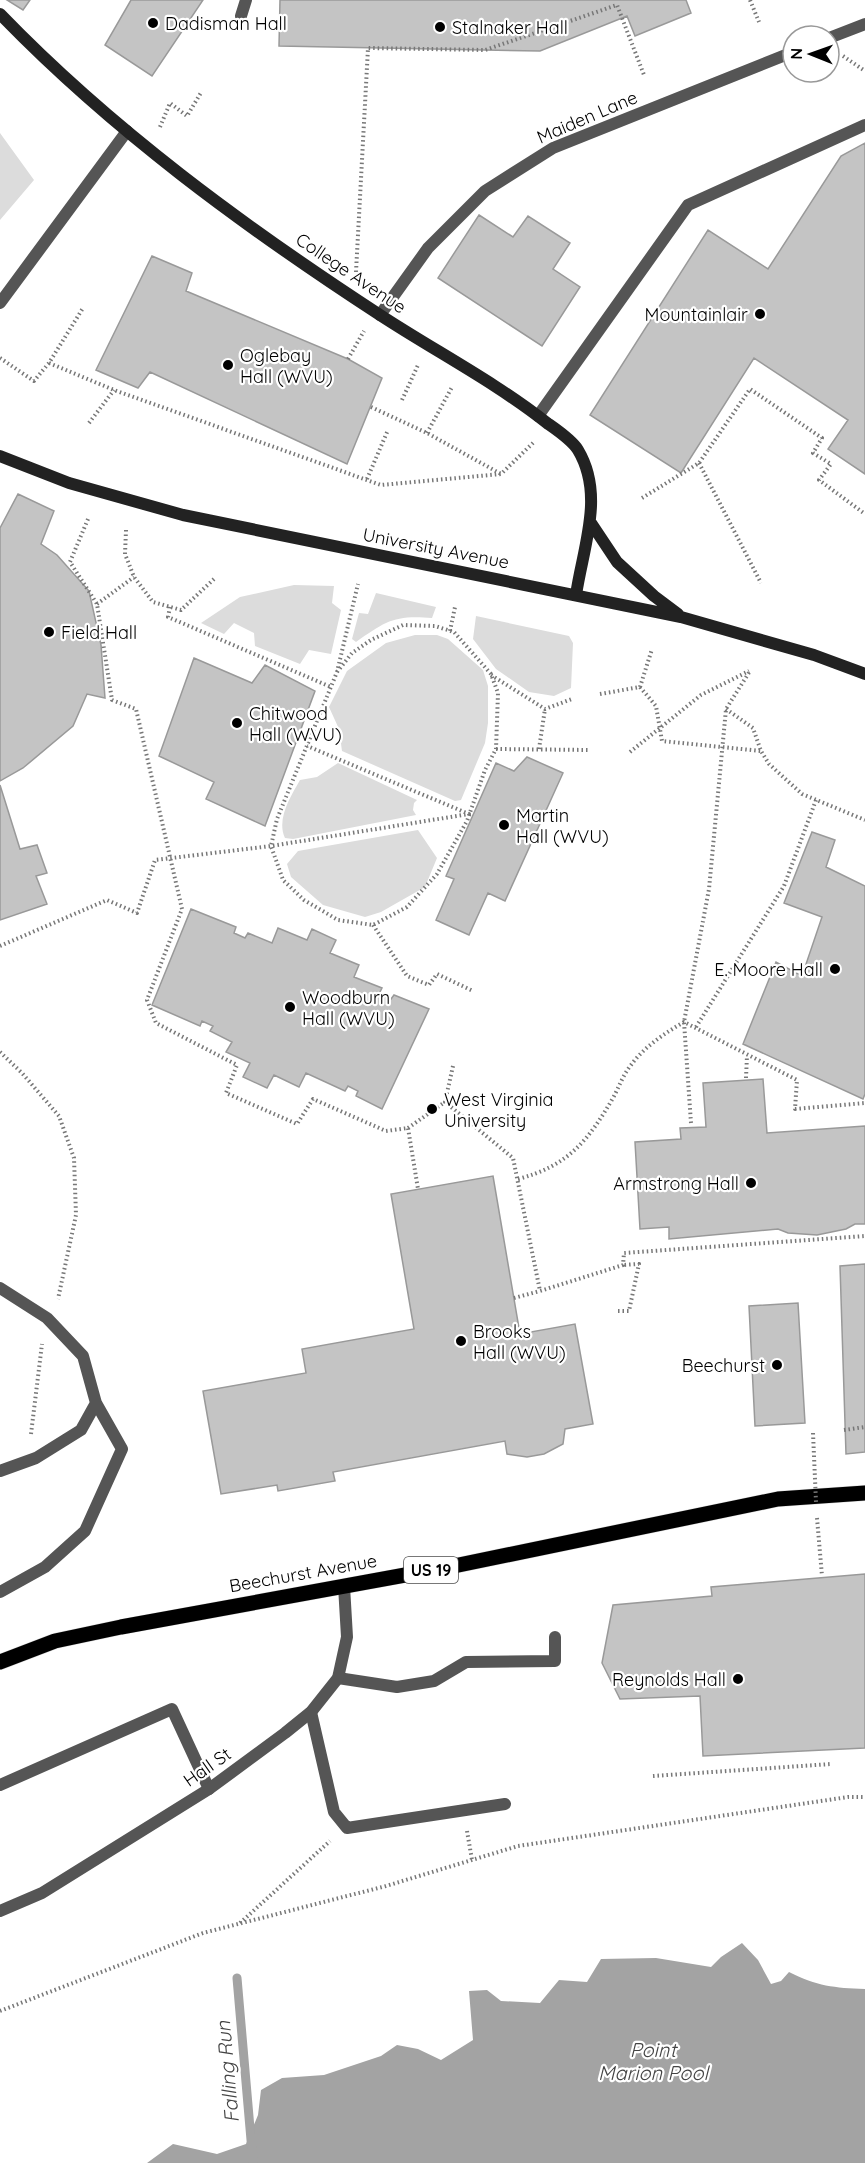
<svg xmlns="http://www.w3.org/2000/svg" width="865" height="2163" viewBox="0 0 865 2163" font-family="Quicksand,sans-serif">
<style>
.green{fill:#dcdcdc}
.water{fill:#a3a3a3}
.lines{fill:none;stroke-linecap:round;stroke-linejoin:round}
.stream{stroke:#a3a3a3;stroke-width:9}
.building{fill:#c4c4c4;stroke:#999;stroke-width:1.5}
.primary-casing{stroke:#dbdbdb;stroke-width:16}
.path{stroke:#777;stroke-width:4;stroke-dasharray:1.5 3;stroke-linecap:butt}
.lane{stroke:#555;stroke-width:12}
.street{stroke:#555;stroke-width:12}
.secondary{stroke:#222;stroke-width:12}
.primary{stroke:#000;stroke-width:15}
.path-bridge{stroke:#777;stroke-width:4;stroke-dasharray:1.5 3;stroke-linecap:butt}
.poi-dot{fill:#000;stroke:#fff;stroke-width:2}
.labels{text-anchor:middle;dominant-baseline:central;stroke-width:4.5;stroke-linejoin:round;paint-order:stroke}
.shield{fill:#fff;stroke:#4c4c4c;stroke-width:1.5}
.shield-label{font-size:16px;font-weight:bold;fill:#000}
.poi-label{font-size:18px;fill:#000;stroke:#fff;text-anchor:start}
.street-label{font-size:18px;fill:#000;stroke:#fff}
.water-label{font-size:20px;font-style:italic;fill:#444;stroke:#fff}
</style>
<rect width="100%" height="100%" fill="#fff"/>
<!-- green -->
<path class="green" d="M0 133 34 180 0 220Z
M294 585 334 586 332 603 341 610 331 654 309 650 300 664 255 646 254 633 234 623 224 634 201 623 240 597Z
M376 593 436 607 432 618C394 615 386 621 356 642L352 639 359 613 368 614Z
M476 616 569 636 573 643 571 688 554 696 529 692 496 669 473 639Z
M415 635H437L448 639 483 670 488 686V723L485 743 461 800 455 801 342 751 339 729 329 707 347 671 386 643Z
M338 763 417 800 414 803 413 810 416 815 293 839 285 838C276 819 291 796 300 780L317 777Z
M418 830 437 858 425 887 381 912 365 917 323 905 291 877 287 864 298 851Z"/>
<!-- water -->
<path class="water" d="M742 1943 758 1960 771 1984 781 1981 789 1972C817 1986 834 1988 865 1989V2163H147L173 2144 217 2154 246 2144 258 2115 261 2090 282 2078 324 2075 381 2056 397 2045 418 2049 441 2060 473 2040 469 1991 487 1990 501 2001 540 2003 559 1980 587 1982 601 1959 656 1958 711 1967 721 1957Z"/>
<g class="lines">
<!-- stream -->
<path class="stream" d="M237 1978 253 2163"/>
</g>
<!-- building -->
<path class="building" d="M7 0H30L23 10Z
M131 0H203L152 76 105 45Z
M280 0H686L691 13 635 36 627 16 540 51 279 46Z
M865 143V474L828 449 848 420 754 358 681 473 590 415 708 230 768 269 841 156Z
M479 215 513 237 528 216 570 243 553 269 580 287 542 346 438 278Z
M152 256 192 273 186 291 348 359 382 378 347 464 150 372 138 388 96 370Z
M18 494 54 511 41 544 57 555 89 591 101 645 105 698 87 694 73 726 23 768 0 781V528Z
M194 658 252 683 265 665 315 691 265 826 206 799 214 782 159 756Z
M527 757 563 773 505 901 488 893 469 935 436 920 454 879 446 876 496 763 514 771Z
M0 785 20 849 37 845 47 873 36 876 47 904 0 920Z
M812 832 835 840 826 867 865 886V1094L863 1099 743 1044 776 962 802 976 822 917 784 903Z
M191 909 236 927 234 933 245 938 248 933 272 943 278 928 307 940 312 929 336 940 330 953 359 965 354 977 382 988 379 994 391 999 394 995 429 1009 382 1109 356 1096 358 1091 348 1086 345 1091 306 1073 299 1087 274 1075 267 1088 243 1077 250 1063 226 1052 232 1042 210 1031 213 1026 202 1021 200 1026 152 1005Z
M763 1079 767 1133 865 1126V1224H855L846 1229 817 1235 788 1233 778 1229 669 1239V1227L640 1229 635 1142 681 1139 680 1128 706 1127 703 1083Z
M493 1176 520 1334 575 1324 593 1424 565 1429 563 1444 544 1454 527 1457 507 1454 505 1441 333 1472 335 1481 278 1491 277 1485 221 1494 203 1391 306 1373 302 1349 414 1329 391 1194Z
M865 1264V1452L846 1454 840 1266Z
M798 1303 805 1423 755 1426 749 1306Z
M865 1574V1748L703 1756 700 1696 620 1699 602 1663 613 1605 712 1596 711 1587Z"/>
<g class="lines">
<!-- primary casing -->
<g class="primary-casing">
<path id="primary" d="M0 1662 55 1641 121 1627 449 1567 778 1499 865 1493"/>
</g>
<!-- path -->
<path class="path" d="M750 0 759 22
M843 56 865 71
M160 127 170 103 187 116 202 91
M356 272 368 48 485 50 617 5 644 75
M0 358 34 381 49 363 83 308
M348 359 364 331
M49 363 114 390 381 485 501 474 534 442
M402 400 418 365
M371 407 427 433 501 474
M89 423 114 390
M427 433 452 387
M699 463 761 583
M367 479 388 430
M642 498 699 463 750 389 822 438 813 453 831 464 819 480 865 514
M88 519 70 562 97 604 112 700 136 709 182 909 147 1000 156 1023 237 1065 226 1093 297 1124 313 1099 386 1131 408 1128 418 1189
M126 530 125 554 134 577 153 602 181 610 214 579
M97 604 134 577
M170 607 168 617 331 687
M450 631 455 607
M337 672 352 653 371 640 403 625 435 626 454 632 491 674 498 693 496 749 485 770 467 821 437 874 407 907 373 925 338 920 304 900 283 880 271 846 277 819 337 672 358 584
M491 675 545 709 572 699
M640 687 656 706 662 741 761 751
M600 694 640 687 652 649
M726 709 753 728 761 751 769 764 802 794 865 820
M496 749 590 750
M539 749 545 709
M630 752 701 695 749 671
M373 925 407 976 429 985 437 974 473 991
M0 946 107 900 137 913 155 860 271 846 469 814 307 746
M696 1027 784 886 816 800
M0 1052 22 1073 59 1116 74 1158 76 1215 58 1299
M453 1066 445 1102 513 1158 540 1291 623 1265 624 1253 865 1236
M746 1078 747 1056
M691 1123 684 1022 709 889 726 709 750 671
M408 1128 445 1102
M518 1179C568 1166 588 1141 613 1098 619 1087 623 1075 631 1065 644 1047 665 1033 684 1022L797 1080 795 1109 865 1103
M514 1298 540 1291
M618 1311H629L639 1264 623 1265
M844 1430 865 1427
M31 1434 42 1344
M817 1518 822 1576
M653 1776 831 1764
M467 1831 472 1860
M240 1923 330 1841
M0 2011 203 1933 386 1886 518 1846 848 1797H865"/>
<!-- lane -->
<path class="lane" d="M241 16 246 0
M0 303 127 131
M538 416 688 205 865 125
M0 1288 47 1318 83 1356 96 1403 81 1430 36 1458 0 1471
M0 1592 45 1567 85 1531 122 1449 96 1403
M338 1678 397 1687 434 1681 466 1662 555 1661V1637
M311 1712 334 1812 347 1828 505 1804
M0 1785 172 1709 209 1789"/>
<!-- street -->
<path class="street" d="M829 38 865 24
M380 315 428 248 485 191 553 148 793 52
M0 1911 42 1893 209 1789 285 1733 311 1712 338 1678 347 1637 344 1586"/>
<!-- secondary -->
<path class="secondary" d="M0 14C112 130 245 227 380 315 435 351 495 382 547 423 557 430 572 440 578 450 605 495 583 547 576 595
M0 456 69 483 183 515 681 617 814 655 865 674
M591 523 617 562 654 596 678 614"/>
<!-- primary -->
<use href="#primary" class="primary"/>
<!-- path-bridge -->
<path class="path-bridge" d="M813 1433 816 1502"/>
</g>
<!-- markers -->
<g class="poi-dot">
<circle cx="153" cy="23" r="6"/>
<circle cx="440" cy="27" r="6"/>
<circle cx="760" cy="314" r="6"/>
<circle cx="228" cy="365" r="6"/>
<circle cx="49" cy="632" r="6"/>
<circle cx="237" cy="723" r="6"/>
<circle cx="504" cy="825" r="6"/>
<circle cx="835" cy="969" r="6"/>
<circle cx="290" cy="1007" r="6"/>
<circle cx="432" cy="1109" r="6"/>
<circle cx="751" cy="1183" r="6"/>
<circle cx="461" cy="1341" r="6"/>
<circle cx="777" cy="1365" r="6"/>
<circle cx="738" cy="1679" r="6"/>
</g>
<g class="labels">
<!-- shield labels -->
<rect class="shield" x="404" y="1557" width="54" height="26" rx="4.5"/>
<g class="shield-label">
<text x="431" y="1570">US 19</text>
</g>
<!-- poi labels -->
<g class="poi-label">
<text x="165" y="23">Dadisman Hall</text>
<text x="452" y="27">Stalnaker Hall</text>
<text x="748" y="314" text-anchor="end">Mountainlair</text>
<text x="240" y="355">Oglebay<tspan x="240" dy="21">Hall (WVU)</tspan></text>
<text x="61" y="632">Field Hall</text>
<text x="249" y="713">Chitwood<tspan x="249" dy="21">Hall (WVU)</tspan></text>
<text x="516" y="815">Martin<tspan x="516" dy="21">Hall (WVU)</tspan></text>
<text x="823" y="969" text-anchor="end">E. Moore Hall</text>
<text x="302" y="997">Woodburn<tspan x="302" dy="21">Hall (WVU)</tspan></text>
<text x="444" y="1099">West Virginia<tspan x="444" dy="21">University</tspan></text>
<text x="739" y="1183" text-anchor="end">Armstrong Hall</text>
<text x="473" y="1331">Brooks<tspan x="473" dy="21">Hall (WVU)</tspan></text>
<text x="765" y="1365" text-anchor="end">Beechurst</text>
<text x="726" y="1679" text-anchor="end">Reynolds Hall</text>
</g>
<!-- street labels -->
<g class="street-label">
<text transform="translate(587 117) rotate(-23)">Maiden Lane</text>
<text transform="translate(351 273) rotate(34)">College Avenue</text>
<text transform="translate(436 548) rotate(11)">University Avenue</text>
<text transform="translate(303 1573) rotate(-10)">Beechurst Avenue</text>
<text transform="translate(207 1767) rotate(-35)">Hall St</text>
</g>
<!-- water labels -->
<g class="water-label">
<text x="653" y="2049">Point<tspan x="653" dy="23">Marion Pool</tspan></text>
<text transform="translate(227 2072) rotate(-95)">Falling Run</text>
</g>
</g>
<!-- north arrow -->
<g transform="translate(811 54) rotate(271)"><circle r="28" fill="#ffffff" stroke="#999999" stroke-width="1.5"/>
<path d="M0-4.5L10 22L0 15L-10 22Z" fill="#000000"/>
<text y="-9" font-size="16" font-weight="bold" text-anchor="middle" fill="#000000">N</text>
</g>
</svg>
